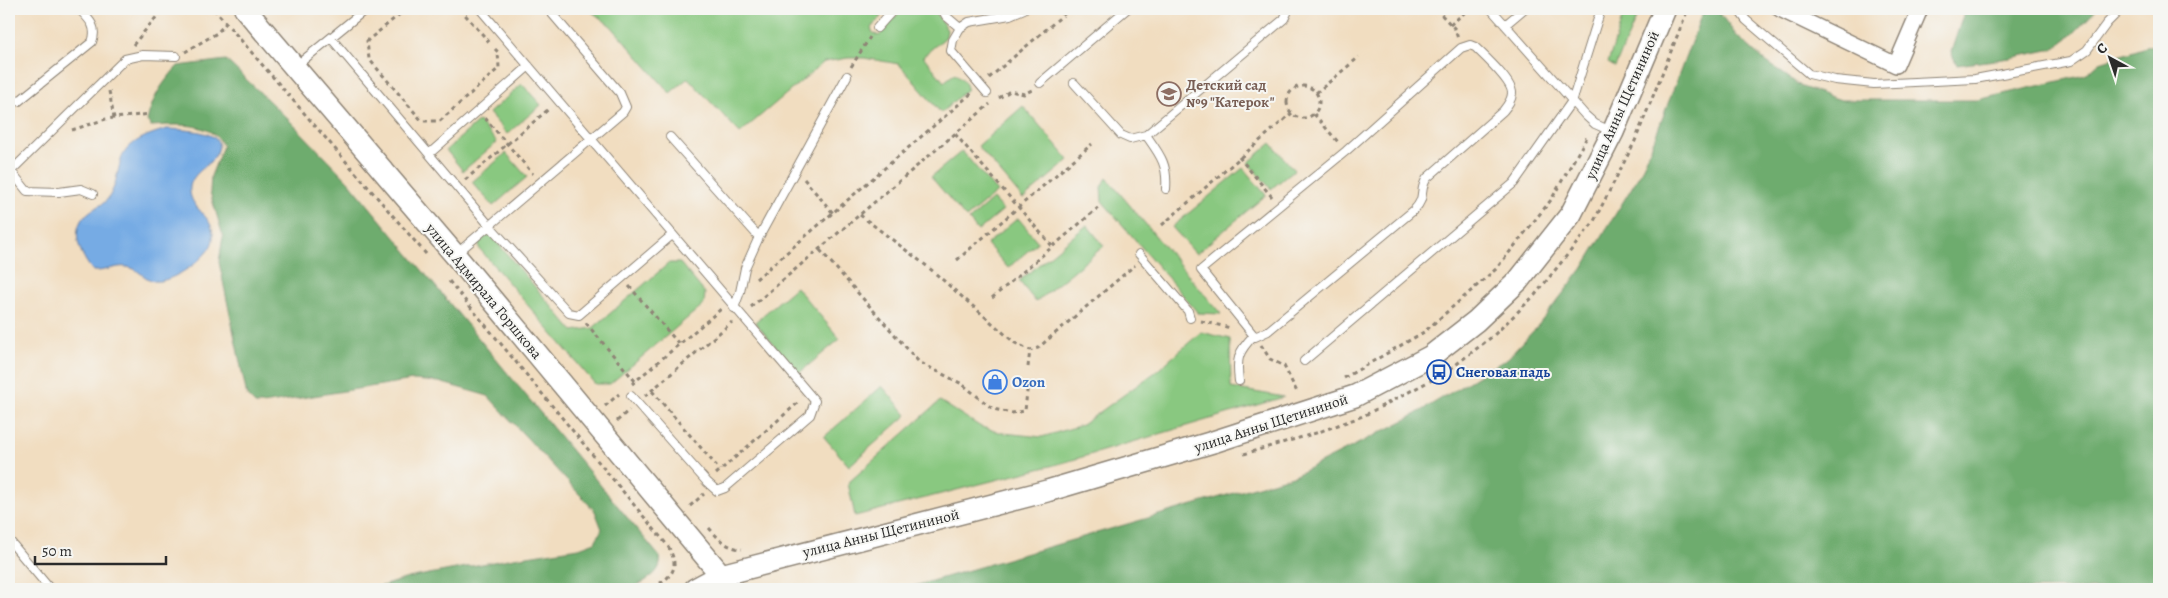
<svg xmlns="http://www.w3.org/2000/svg" width="2168" height="598" viewBox="0 0 2168 598" font-family="Alegreya,serif">
<style>
.green{fill:#89c880;stroke:#5a7a56}
.forest{fill:#6eac6e;stroke:#4c6c4c}
.water{fill:#76abe4;stroke:#506b88}
.lines{fill:none;stroke-linecap:round;stroke-linejoin:round}
.service-casing{stroke:#8e8476;stroke-width:10}
.minor-casing{stroke:#8e8476;stroke-width:18}
.secondary-casing{stroke:#8e8476;stroke-width:24}
.path{stroke:#8e8476;stroke-width:3;stroke-dasharray:4 4;stroke-linecap:butt}
.service{stroke:#fff;stroke-width:8}
.minor{stroke:#fff;stroke-width:15}
.secondary{stroke:#fff;stroke-width:21}
.labels{text-anchor:middle;dominant-baseline:central;stroke-width:4;stroke-linejoin:round;paint-order:stroke}
.education-label{font-size:15px;font-weight:bold;fill:#785e54;stroke:#f6f6f2;text-anchor:start}
.street-label{font-size:15px;fill:#2b2b2b;stroke:#f6f6f2}
.transit-label{font-size:15px;font-weight:bold;fill:#164399;stroke:#f6f6f2;text-anchor:start}
.shop-label{font-size:15px;font-weight:bold;fill:#366cbe;stroke:#f6f6f2;text-anchor:start}
</style>
<rect width="100%" height="100%" fill="#f6f6f2"/>
<filter id="ink" filterUnits="userSpaceOnUse"><feTurbulence type="fractalNoise" baseFrequency=".02" numOctaves="2"/><feDisplacementMap in="SourceGraphic" scale="10" xChannelSelector="R" yChannelSelector="G"/><feConvolveMatrix kernelMatrix="1 2 1 2 8 2 1 2 1" color-interpolation-filters="sRGB"/></filter>
<filter id="wash" filterUnits="userSpaceOnUse"><feTurbulence type="fractalNoise" baseFrequency=".0096" numOctaves="4" result="noise"/><feDisplacementMap in="SourceGraphic" scale="20" xChannelSelector="R" yChannelSelector="G"/><feGaussianBlur stdDeviation="1.12" result="paint"/><feColorMatrix in="noise" values="0 0 0 0 0 0 0 0 0 0 0 0 0 0 0 0 0 1.4 0 .05"/><feComposite in="paint" operator="in"/></filter>
<g filter="url(#wash)">
<rect width="100%" height="100%" fill="#f1ddc0"/>
<!-- green -->
<path class="green" d="M588 9H888L871 28 873 33 879 36 901 10 934 9 947 30 946 37 923 56 944 82 954 74C960 75 967 83 967 89L941 113 899 64 864 58H848L824 62 740 133 688 78 670 93 611 26Z
M1625 9H1640L1615 67 1608 63Z
M522 84 541 105 507 134 489 113Z
M1023 106 1069 160 1023 199 978 146Z
M479 121 497 142 463 171 446 150Z
M1271 143 1294 170 1271 189 1248 163Z
M962 151 997 192 966 218 931 177Z
M506 153 527 177 493 206 472 182Z
M1243 168 1266 195 1196 254 1172 227Z
M1107 178 1221 314 1198 313 1102 201 1101 187Z
M993 199 1003 210 978 231 969 220Z
M1018 218 1038 242 1008 268 987 244Z
M1087 225 1104 246 1036 302 1019 281Z
M488 232 573 331 593 328 669 263H680L705 293 704 304 610 384H595L479 248V241Z
M796 287 840 339 798 374 755 322Z
M1201 332 1230 339 1231 388 1284 397 1062 463 855 516 848 483 940 401 981 427 1003 433 1042 437 1082 425 1157 371Z
M882 386 907 415 849 466 824 437Z"/>
<!-- forest -->
<path class="forest" d="M1709 9 1717 10 1736 35 1764 60 1802 87 1841 100H1977L2085 75 2100 62 2159 43V589H904L1296 475 1409 418 1508 358 1536 328 1582 269 1640 174 1658 130 1701 16Z
M1965 9H2097L2072 35 2053 49 2010 58 1957 65 1951 52Z
M226 60 292 123 349 182 660 557C663 574 644 581 631 589H372L408 578 514 558 579 548 595 542 602 529 595 511 488 396 439 382 413 380 263 404H255L247 396 219 262 223 236 210 192 211 176 223 146C211 120 175 125 151 126L147 121C152 98 162 83 178 66Z"/>
<!-- water -->
<path class="water" d="M167 129C181 130 233 129 215 156 207 168 188 175 190 192 192 211 215 216 213 239 212 256 171 284 154 281 144 279 138 268 127 267 116 265 105 272 93 271 80 255 68 229 88 213 95 207 104 205 109 197 116 186 117 173 121 160 127 141 150 134 167 129Z"/>
</g>
<g filter="url(#ink)">
<g class="lines">
<!-- service casing -->
<g class="service-casing">
<path id="service" d="M480 9 815 401 810 415 725 488 717 491 707 482 631 396
M942 9 946 16 960 28
M1491 9 1585 115 1595 124 1611 131
M1738 9 1746 20 1809 74 1835 80 1874 84 1975 79 2071 61 2087 50 2107 23 2121 9
M1505 25 1524 9
M877 28 894 9
M331 38 489 225 569 313 579 315 672 235
M1470 45 1475 47C1484 56 1512 81 1512 93 1512 100 1507 106 1503 111L1427 178C1418 191 1427 197 1414 210L1268 331 1255 337 1201 270 1346 151 1461 48Z
M296 66 366 9
M1040 83 1127 9
M1074 83 1121 135 1130 139 1146 135C1160 155 1168 164 1166 189
M987 93 951 51 953 40 960 28 969 22 1010 15 1024 9
M1572 102 1601 9
M9 103 19 101 92 42C98 27 89 19 79 9
M1146 135 1284 19 1287 13 1286 9
M670 137 759 237 745 268 740 292 734 308
M429 154 529 66
M93 194 81 189 59 192 27 191 11 171 125 59 143 55 176 56
M759 237 847 76
M456 254 623 112 626 107 620 93 548 9
M1139 254 1188 311 1190 318
M1304 361 1514 183 1572 101
M1239 381C1236 358 1238 352 1254 335
M9 540 50 589"/>
</g>
<!-- minor casing -->
<g class="minor-casing">
<path id="minor" d="M1780 9 1896 65 1920 9"/>
</g>
<!-- secondary casing -->
<g class="secondary-casing">
<path id="secondary" d="M245 9 455 255 721 575
M695 589 721 575 1047 491 1213 442 1355 396 1431 356 1476 321 1518 281 1571 214 1613 132 1665 9"/>
</g>
<!-- path -->
<path class="path" d="M214 9 426 254
M406 9 367 41 369 59 422 121H440L499 68 498 52 495 49
M460 9 491 44
M1436 9 1455 29 1458 39
M1450 25 1469 9
M133 45 163 9
M185 52 217 33 227 22
M851 67 870 37
M989 78 1070 9
M1287 102a16 16 0 1 1 32 0a16 16 0 1 1-32 0Z
M109 91 114 118
M1316 93 1359 57
M999 98 1010 91 1024 94 1032 90
M1314 114 1338 142
M485 118 533 174
M72 130 106 119 150 114
M955 134 1052 246
M1239 157 1272 197
M804 179 833 213
M465 180 550 108
M860 215 928 267 1015 343 1030 350 1038 348 1135 265
M1162 225 1292 113
M820 250 919 362 962 384 993 409 1012 413 1025 411 1028 382
M957 260 1092 144
M756 279 973 92
M449 281 668 546C681 570 672 576 651 589
M629 286 679 344
M992 298 1098 208
M751 307 990 104
M1201 321 1231 328
M586 323 635 381
M1261 345 1270 359 1284 366 1298 394
M1028 367 1030 350
M1344 378 1424 332 1496 269 1551 200 1587 137
M632 384 721 309
M652 391 720 470
M645 396 732 322
M605 406 619 394
M617 421 629 410
M1244 454 1316 433 1363 416 1445 373 1493 336 1535 295 1593 223 1635 141 1688 9
M716 474 800 401
M690 506 704 494
M709 528C719 539 726 548 742 549"/>
<!-- service -->
<use href="#service" class="service"/>
<!-- minor -->
<use href="#minor" class="minor"/>
<!-- secondary -->
<use href="#secondary" class="secondary"/>
</g>
</g>
<!-- icons -->
<defs>
<g id="school-ring" transform="scale(1.25)"><circle r="9.5" fill="#f6f6f2" stroke="#8d6e63" stroke-width="1.5"/><path d="M0-5L7-2L0 1L-7-2ZM-4 1L0 2.5L4 1V4Q0 6-4 4Z" fill="#8d6e63"/></g>
<g id="bus-ring" transform="scale(1.25)"><circle r="9.5" fill="#f6f6f2" stroke="#1a4fb4" stroke-width="1.5"/><path d="M-5-6H5V4H4V6H2V4H-2V6H-4V4H-5ZM-3.5-4V0h7V-4ZM-3.5 1.2v1.5H-2V1.2ZM2 1.2v1.5H3.5V1.2Z" fill="#1a4fb4"/></g>
<g id="shop-ring" transform="scale(1.25)"><circle r="9.5" fill="#f6f6f2" stroke="#3f7fe0" stroke-width="1.5"/><path d="M-5-2.5h2.3a2.7 3.5 0 0 1 5.4 0H5L5.5 6h-11ZM-1.5-2.5h3a1.5 2.3 0 0 0-3 0Z" fill="#3f7fe0"/></g>
</defs>
<g fill-rule="evenodd">
<use href="#school-ring" x="1169" y="94"/>
<use href="#bus-ring" x="1439" y="372"/>
<use href="#shop-ring" x="995" y="382"/>
</g>
<g class="labels">
<!-- education labels -->
<g class="education-label">
<text x="1186" y="85">Детский сад<tspan x="1186" dy="17">№9 "Катерок"</tspan></text>
</g>
<!-- street labels -->
<g class="street-label">
<text transform="translate(1622 105) rotate(-66)">улица Анны Щетининой</text>
<text transform="translate(484 291) rotate(50)">улица Адмирала Горшкова</text>
<text transform="translate(1271 423) rotate(-18)">улица Анны Щетининой</text>
<text transform="translate(881 533) rotate(-14)">улица Анны Щетининой</text>
</g>
<!-- transit labels -->
<g class="transit-label">
<text x="1456" y="372">Снеговая падь</text>
</g>
<!-- shop labels -->
<g class="shop-label">
<text x="1012" y="382">Ozon</text>
</g>
</g>
<!-- margin -->
<rect width="2168" height="598" fill="none" stroke="#f6f6f2" stroke-width="30"/>
<!-- north arrow -->
<g transform="translate(2110 58) rotate(320)" stroke="#f6f6f2" stroke-width="4" paint-order="stroke">
<path d="M0-4L9 19L0 12L-9 19Z" fill="#2b2b2b"/>
<text y="-8" font-size="14" font-weight="bold" text-anchor="middle" fill="#2b2b2b">С</text>
</g>
<!-- scale -->
<path d="M35 556v8h131v-8" fill="none" stroke="#2b2b2b" stroke-width="2.5"/>
<text x="42" y="556" font-size="15" fill="#2b2b2b" stroke="#f6f6f2" stroke-width="4" paint-order="stroke">50 m</text>
</svg>
